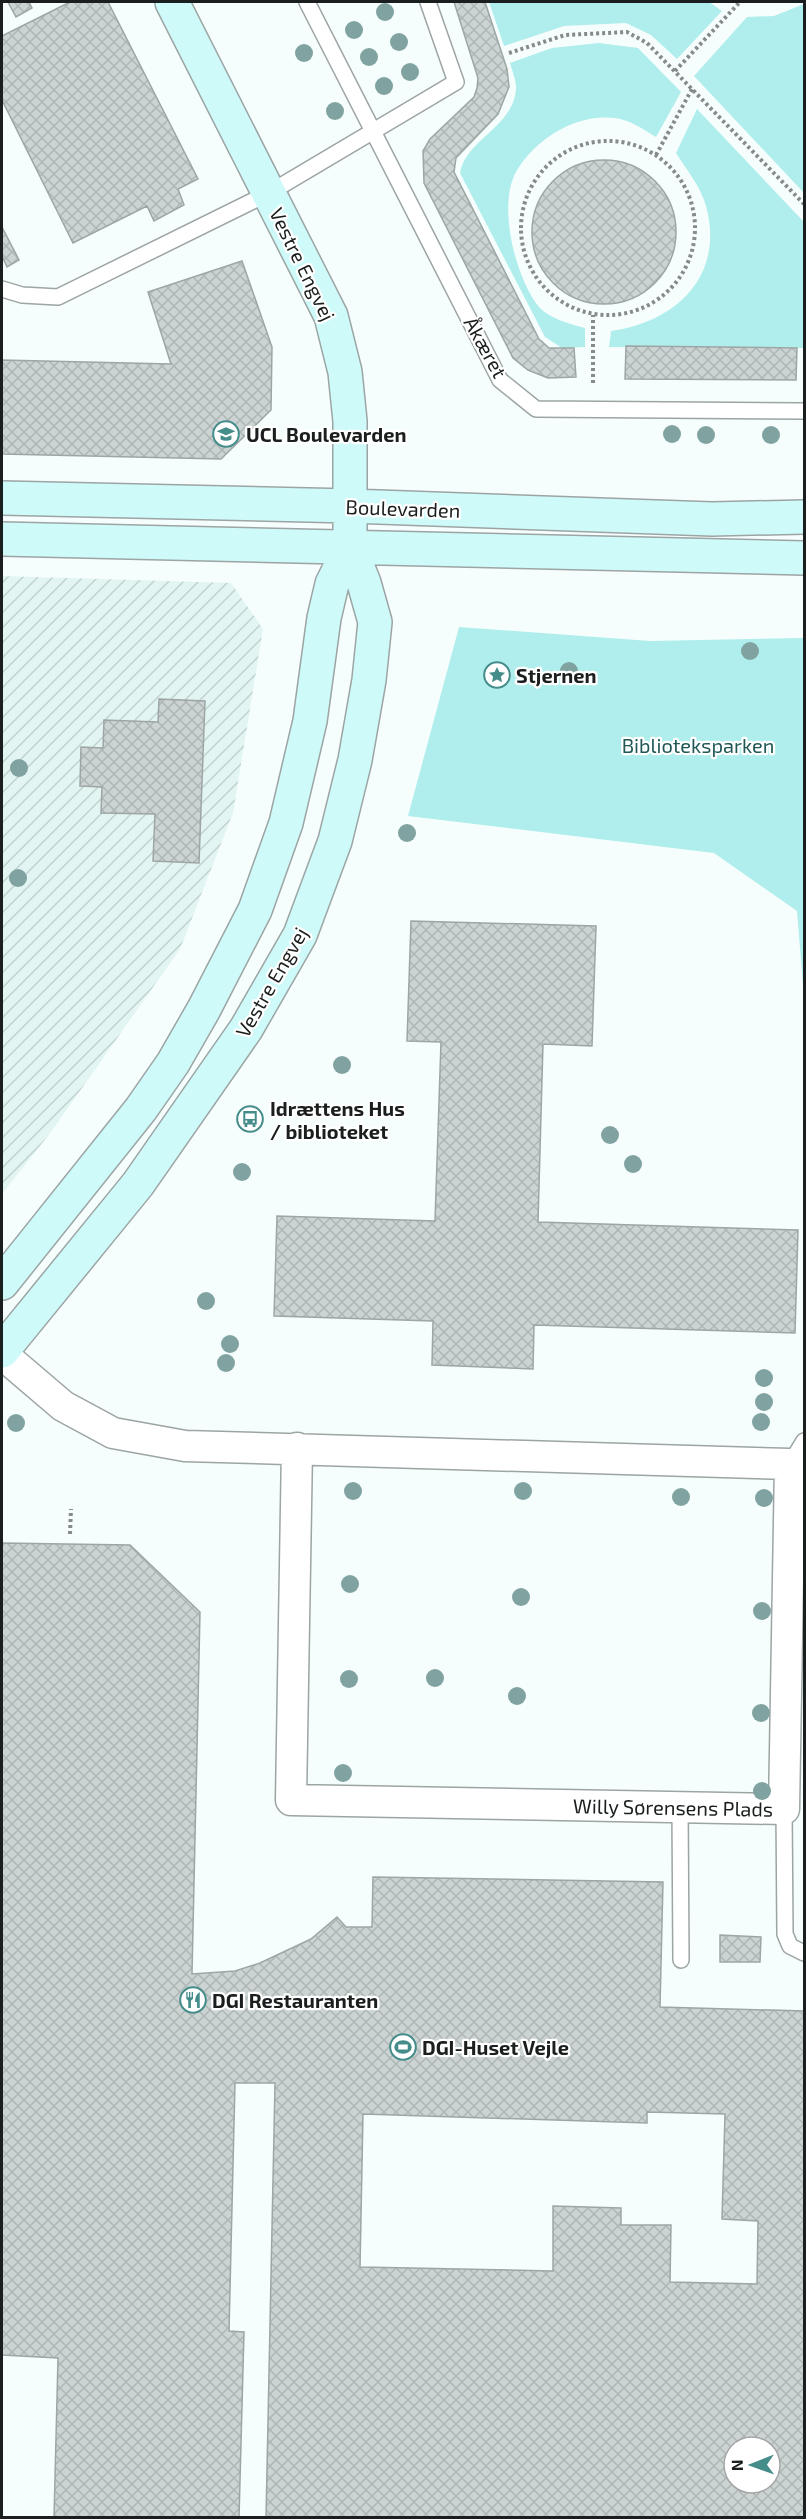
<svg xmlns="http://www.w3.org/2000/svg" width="806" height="2519" viewBox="0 0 806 2519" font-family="'Exo 2',sans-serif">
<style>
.industrial{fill:url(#industrial-furrows)}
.green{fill:#afeeec}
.building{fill:url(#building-cross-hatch);stroke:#9da5a5;stroke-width:1.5;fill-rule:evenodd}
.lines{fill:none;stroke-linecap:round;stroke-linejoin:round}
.lane-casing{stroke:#9ca4a4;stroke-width:18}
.street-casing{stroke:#9ca4a4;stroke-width:33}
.secondary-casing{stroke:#9ca4a4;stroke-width:36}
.path{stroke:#858a8a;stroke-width:4;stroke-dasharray:3 3;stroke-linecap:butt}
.lane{stroke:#fff;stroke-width:15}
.street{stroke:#fff;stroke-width:30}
.secondary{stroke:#cefaf9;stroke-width:33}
.tree{fill:#80a3a1}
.labels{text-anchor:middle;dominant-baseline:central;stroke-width:4.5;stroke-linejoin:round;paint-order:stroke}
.street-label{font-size:20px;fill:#1b1e1e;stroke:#fff}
.poi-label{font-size:20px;font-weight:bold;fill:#1b1e1e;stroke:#fff;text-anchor:start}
.park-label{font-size:20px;fill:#215856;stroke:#fff}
</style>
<defs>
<pattern id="industrial-furrows" width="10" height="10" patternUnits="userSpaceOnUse" patternTransform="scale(1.5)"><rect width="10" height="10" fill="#e2f5f3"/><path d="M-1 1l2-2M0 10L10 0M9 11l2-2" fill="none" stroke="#c1d2d0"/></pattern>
<pattern id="building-cross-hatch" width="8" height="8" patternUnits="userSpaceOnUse" patternTransform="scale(1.5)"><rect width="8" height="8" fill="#cbd4d3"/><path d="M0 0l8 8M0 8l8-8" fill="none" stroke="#aeb6b5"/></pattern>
</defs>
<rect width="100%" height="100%" fill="#f5fefd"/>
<!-- industrial -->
<path class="industrial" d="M2 576 231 583 263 629 233 813 180 949 51 1132 2 1194Z"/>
<!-- green -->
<path class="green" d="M489 2H709L722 11 677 59 651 35 626 23 564 26 504 46Z
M804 4V193L694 76 747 17 774 16Z
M599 43 638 48 681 92 656 137C643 129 630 120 615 118 576 113 535 139 516 172 497 206 516 279 539 307 550 319 570 324 585 328V347L562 348 545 337 460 173C466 138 517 126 516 85 515 78 512 70 510 63L552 48Z
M697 109 804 222V348L609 347 611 331C677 322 725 275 706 206 701 187 686 169 676 153Z
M459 627 650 641 804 638V997L797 911 714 853 408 816Z"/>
<!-- building -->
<path class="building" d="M8 2H29L32 8 16 17Z
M70 2H108L198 179 178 189 184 205 154 221 147 206 73 243 2 100V36Z
M454 2H485L507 69 509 87 498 114 456 158 454 172 539 339 549 348H574L576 377 548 378 528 370 513 358 424 183 423 151 430 139 474 97 477 88 478 78Z
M532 232a72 72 0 1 1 144 0a72 72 0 1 1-144 0Z
M2 227 19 260 7 267 2 256Z
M242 261 272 347 271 410 221 459 2 454V360L171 364 148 292Z
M626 346 797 348 796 380 625 379Z
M159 699 205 701 199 863 153 861 155 814 101 813 102 787 80 786 81 747 103 748 104 720 158 722Z
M411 921 596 926 592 1046 543 1044 538 1222 798 1230 795 1333 534 1325 533 1369 432 1365 433 1321 274 1316 277 1216 435 1221 441 1042 407 1041Z
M2 1543 130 1545 200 1612 192 1974 235 1971 260 1963 311 1939 337 1917 346 1927H372L373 1877 663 1882 660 2007 804 2011V2518H266L275 2083H235L229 2331 244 2332 239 2518H54L58 2358 2 2355ZM647 2112 725 2114 722 2219 758 2221 757 2284 670 2282 671 2225H621V2208L553 2206V2271L360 2267 363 2114 647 2123ZM734 2447H770V2483H734Z
M720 1935 761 1937 760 1962H720Z"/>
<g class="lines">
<!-- lane casing -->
<g class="lane-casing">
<path id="lane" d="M307 2 500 380 536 409 804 411
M2 289 22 295 58 297 269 193 456 82 428 2
M790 1464 804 1441
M680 1807 681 1960
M784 1809 785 1934 790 1946 804 1953"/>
</g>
<!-- street casing -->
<g class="street-casing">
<path id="street" d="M2 1354 63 1406 113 1433 185 1446 790 1464 784 1809 291 1800 297 1448"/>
</g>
<!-- secondary casing -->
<g class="secondary-casing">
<path id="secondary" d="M2 498 351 506 712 519 804 517
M2 539 804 558
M2 1283 141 1109 173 1063 204 1009 255 910 286 823 310 721 324 618 332 584 350 548
M2 1351 138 1184 246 1029 300 935 335 841 355 760 369 680 375 622 364 583 350 548V421L345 372 331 316 172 2"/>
</g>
<!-- path -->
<path class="path" d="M509 53 565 35 627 32 647 43 804 204
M675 71 740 2
M521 228a87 87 0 1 1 174 0a87 87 0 1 1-174 0Z
M656 155 692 89
M593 383V315
M70 1534 71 1509"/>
<!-- lane -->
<use href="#lane" class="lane"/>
<!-- street -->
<use href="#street" class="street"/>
<!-- secondary -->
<use href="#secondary" class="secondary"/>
</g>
<!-- trees -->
<g class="tree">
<circle cx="385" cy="12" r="9"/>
<circle cx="354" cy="30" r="9"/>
<circle cx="399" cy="42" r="9"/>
<circle cx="304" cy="53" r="9"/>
<circle cx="369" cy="57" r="9"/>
<circle cx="410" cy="72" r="9"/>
<circle cx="384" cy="86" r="9"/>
<circle cx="335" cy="111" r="9"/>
<circle cx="672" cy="434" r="9"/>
<circle cx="706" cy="435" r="9"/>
<circle cx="771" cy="435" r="9"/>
<circle cx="750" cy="651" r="9"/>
<circle cx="569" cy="671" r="9"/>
<circle cx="19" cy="768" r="9"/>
<circle cx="407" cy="833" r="9"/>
<circle cx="18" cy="878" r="9"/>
<circle cx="342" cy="1065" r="9"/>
<circle cx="610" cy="1135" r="9"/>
<circle cx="633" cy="1164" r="9"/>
<circle cx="242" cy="1172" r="9"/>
<circle cx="206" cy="1301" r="9"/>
<circle cx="230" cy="1344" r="9"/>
<circle cx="226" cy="1363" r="9"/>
<circle cx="764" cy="1378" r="9"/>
<circle cx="764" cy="1402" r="9"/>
<circle cx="761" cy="1422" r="9"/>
<circle cx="16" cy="1423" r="9"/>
<circle cx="353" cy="1491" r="9"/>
<circle cx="523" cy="1491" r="9"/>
<circle cx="681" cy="1497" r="9"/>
<circle cx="764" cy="1498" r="9"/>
<circle cx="350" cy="1584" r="9"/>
<circle cx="521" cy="1597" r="9"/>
<circle cx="762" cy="1611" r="9"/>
<circle cx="435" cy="1678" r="9"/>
<circle cx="349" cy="1679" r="9"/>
<circle cx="517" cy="1696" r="9"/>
<circle cx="761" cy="1713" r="9"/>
<circle cx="343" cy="1773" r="9"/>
<circle cx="762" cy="1791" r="9"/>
</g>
<!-- icons -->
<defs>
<g id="school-ring" transform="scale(1.35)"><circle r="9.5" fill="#fff" stroke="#458d8a" stroke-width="1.5"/><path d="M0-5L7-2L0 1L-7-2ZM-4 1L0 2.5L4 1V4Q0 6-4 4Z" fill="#458d8a"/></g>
<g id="sight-ring" transform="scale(1.35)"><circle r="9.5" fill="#fff" stroke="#458d8a" stroke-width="1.5"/><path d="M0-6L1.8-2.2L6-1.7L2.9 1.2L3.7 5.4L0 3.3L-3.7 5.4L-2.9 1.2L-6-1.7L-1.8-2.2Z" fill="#458d8a"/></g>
<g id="bus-ring" transform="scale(1.35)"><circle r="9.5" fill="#fff" stroke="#458d8a" stroke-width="1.5"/><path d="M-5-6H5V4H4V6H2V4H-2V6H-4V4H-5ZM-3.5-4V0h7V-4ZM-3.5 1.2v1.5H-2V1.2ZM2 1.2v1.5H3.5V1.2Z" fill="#458d8a"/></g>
<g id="restaurant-ring" transform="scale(1.35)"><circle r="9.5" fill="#fff" stroke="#458d8a" stroke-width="1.5"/><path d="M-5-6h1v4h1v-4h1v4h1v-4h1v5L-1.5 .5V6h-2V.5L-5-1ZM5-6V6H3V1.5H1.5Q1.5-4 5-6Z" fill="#458d8a"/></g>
<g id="stadium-ring" transform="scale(1.35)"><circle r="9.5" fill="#fff" stroke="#458d8a" stroke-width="1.5"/><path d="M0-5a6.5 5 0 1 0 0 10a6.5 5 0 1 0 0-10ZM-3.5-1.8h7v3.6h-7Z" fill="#458d8a"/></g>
</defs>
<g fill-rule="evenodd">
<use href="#school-ring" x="226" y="434"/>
<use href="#sight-ring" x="497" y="675"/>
<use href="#bus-ring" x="250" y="1119"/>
<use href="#restaurant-ring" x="193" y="2000"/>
<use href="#stadium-ring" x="403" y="2047"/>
</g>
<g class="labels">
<!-- street labels -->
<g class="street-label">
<text transform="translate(303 264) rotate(64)">Vestre Engvej</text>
<text transform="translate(486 347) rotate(61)">Åkæret</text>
<text transform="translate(403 508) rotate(2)">Boulevarden</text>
<text transform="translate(271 982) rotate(-60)">Vestre Engvej</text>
<text transform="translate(673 1807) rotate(1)">Willy Sørensens Plads</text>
</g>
<!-- poi labels -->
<g class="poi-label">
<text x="246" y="434">UCL Boulevarden</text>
<text x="516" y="675">Stjernen</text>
<text x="270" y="1108">Idrættens Hus<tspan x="270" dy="23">/ biblioteket</tspan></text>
<text x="212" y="2000">DGI Restauranten</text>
<text x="422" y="2047">DGI-Huset Vejle</text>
</g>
<!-- park labels -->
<g class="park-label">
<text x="698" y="745">Biblioteksparken</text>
</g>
</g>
<!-- border -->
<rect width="806" height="2519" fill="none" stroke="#1b1e1e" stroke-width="6"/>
<!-- north arrow -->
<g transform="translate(752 2465) rotate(269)"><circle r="28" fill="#ffffff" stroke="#a4a5a5" stroke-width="1.5"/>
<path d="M0-4.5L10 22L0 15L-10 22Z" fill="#458d8a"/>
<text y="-9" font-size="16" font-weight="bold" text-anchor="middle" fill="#1b1e1e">N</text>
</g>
</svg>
